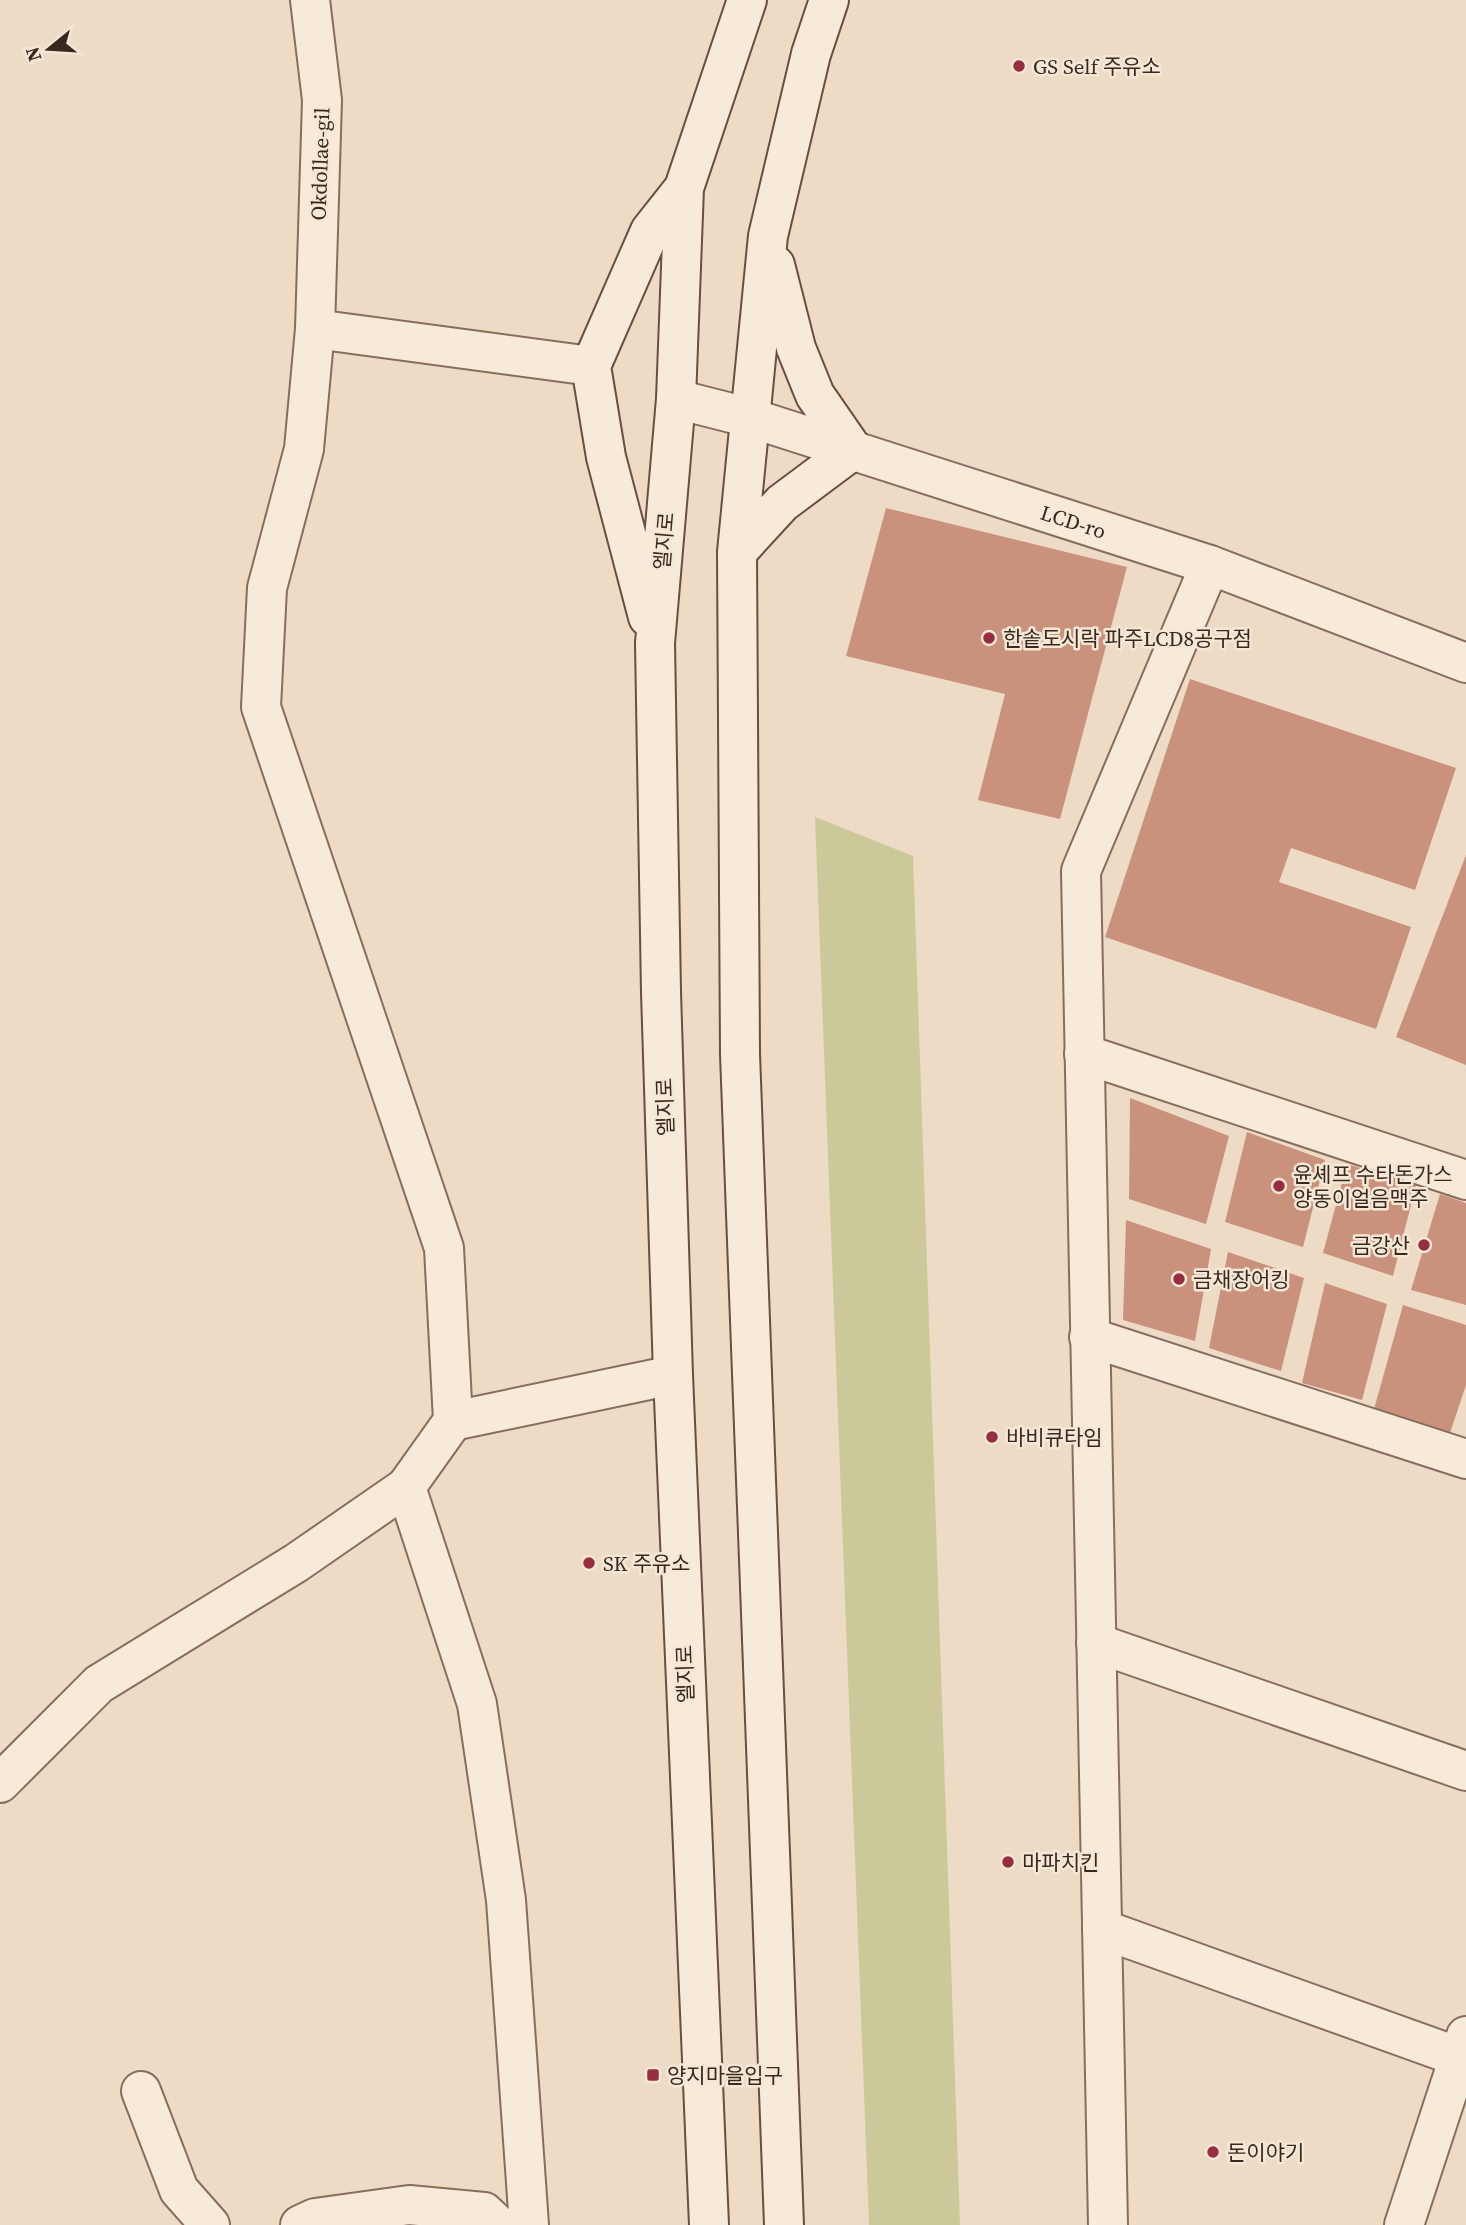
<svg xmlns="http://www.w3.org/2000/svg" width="1466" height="2225" viewBox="0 0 1466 2225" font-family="'Source Serif 4','Noto Sans KR',serif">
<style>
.green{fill:#cbc99a}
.building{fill:#ca917d}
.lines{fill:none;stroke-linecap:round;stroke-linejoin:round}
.street-casing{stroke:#886d5c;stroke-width:42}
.secondary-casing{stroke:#6a4e3f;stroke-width:42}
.street{stroke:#f8ead9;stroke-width:38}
.secondary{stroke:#f8ead9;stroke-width:38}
.poi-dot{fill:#962e3f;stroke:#f5e7d5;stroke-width:2.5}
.labels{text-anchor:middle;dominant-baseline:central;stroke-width:5;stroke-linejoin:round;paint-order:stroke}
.poi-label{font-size:21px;fill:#39281f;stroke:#f5e7d5;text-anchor:start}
.street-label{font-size:21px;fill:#39281f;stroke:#f5e7d5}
</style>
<rect width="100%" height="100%" fill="#eddbc6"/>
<!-- green -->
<path class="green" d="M815 817 913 856 960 2225H869Z"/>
<!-- building -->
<path class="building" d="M886 508 1127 567 1060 819 978 800 1005 694 846 656Z
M1190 679 1456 768 1415 890 1291 848 1279 882 1411 927 1376 1029 1105 937Z
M1466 855V1065L1396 1037Z
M1130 1098 1229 1136 1206 1224 1129 1199Z
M1247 1132 1325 1160 1303 1247 1225 1222Z
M1347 1164 1416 1185 1393 1276 1323 1253Z
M1440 1194 1466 1203V1305L1411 1290Z
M1126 1220 1211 1249 1195 1341 1123 1320Z
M1228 1252 1304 1278 1281 1371 1209 1348Z
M1325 1283 1387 1304 1362 1400 1302 1383Z
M1403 1305 1466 1325V1385L1450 1433 1373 1413Z"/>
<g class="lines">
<!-- street casing -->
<g class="street-casing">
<g id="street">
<path d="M310 0 322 100 315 329 304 449 267 588 261 707 444 1248 453 1421 406 1487 477 1704 506 1900 529 2225"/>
<path d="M315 329 591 366"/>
<path id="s1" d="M676 399 751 418 1210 565 1466 663"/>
<path d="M1084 1054 1466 1180"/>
<path d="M1089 1337 1466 1459"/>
<path d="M453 1421 673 1375"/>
<path d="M1096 1643 1466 1771"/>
<path d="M0 1783 99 1684 296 1563 406 1487"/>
<path d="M1102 1929 1459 2057"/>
<path d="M141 2091 179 2190 210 2225"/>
<path d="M300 2225 315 2218 409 2205 484 2212 498 2225"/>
<path d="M1108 2225 1081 871 1210 565"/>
<path d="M1404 2225 1466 2036"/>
</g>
</g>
<!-- secondary casing -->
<g class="secondary-casing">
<path id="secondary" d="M737 552 782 503 853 450 815 395 796 348 775 265
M648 617 606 457 591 366 650 231 684 188
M709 2225 673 1375 661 992 655 643 676 399 684 188 747 0
M784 2225 740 1054 737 552 768 236 811 54 829 0"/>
</g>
<!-- street -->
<use href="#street" class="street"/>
<!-- secondary -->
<use href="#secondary" class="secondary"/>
</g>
<!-- markers -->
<g class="poi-dot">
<circle cx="1019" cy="66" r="7"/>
<circle cx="989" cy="638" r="7"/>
<circle cx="1279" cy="1186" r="7"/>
<circle cx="1424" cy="1245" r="7"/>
<circle cx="1179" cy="1279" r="7"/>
<circle cx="992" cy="1437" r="7"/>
<circle cx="589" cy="1563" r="7"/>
<circle cx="1008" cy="1862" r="7"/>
<rect x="646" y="2068" width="14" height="14" rx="3.5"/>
<circle cx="1213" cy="2152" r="7"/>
</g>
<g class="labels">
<!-- poi labels -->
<g class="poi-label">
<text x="1033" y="66">GS Self 주유소</text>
<text x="1003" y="638">한솥도시락 파주LCD8공구점</text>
<text x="1293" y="1174">윤셰프 수타돈가스<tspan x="1293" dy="24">양동이얼음맥주</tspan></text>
<text x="1410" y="1245" text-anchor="end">금강산</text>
<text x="1193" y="1279">금채장어킹</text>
<text x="1006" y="1437">바비큐타임</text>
<text x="603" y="1563">SK 주유소</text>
<text x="1022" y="1862">마파치킨</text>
<text x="667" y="2075">양지마을입구</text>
<text x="1227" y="2152">돈이야기</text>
</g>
<!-- street labels -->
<g class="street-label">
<text transform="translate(320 164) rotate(-88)">Okdollae-gil</text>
<text stroke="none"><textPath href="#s1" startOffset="416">LCD-ro</textPath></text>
<text transform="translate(664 541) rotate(-85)">엘지로</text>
<text transform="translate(665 1107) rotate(-92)">엘지로</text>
<text transform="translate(685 1674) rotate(-92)">엘지로</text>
</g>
</g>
<!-- north arrow -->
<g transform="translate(49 49) rotate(252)" stroke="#f5e7d5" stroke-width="5" paint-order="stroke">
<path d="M0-5L12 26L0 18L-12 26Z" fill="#39281f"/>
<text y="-10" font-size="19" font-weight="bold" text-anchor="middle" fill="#39281f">N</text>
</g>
</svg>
